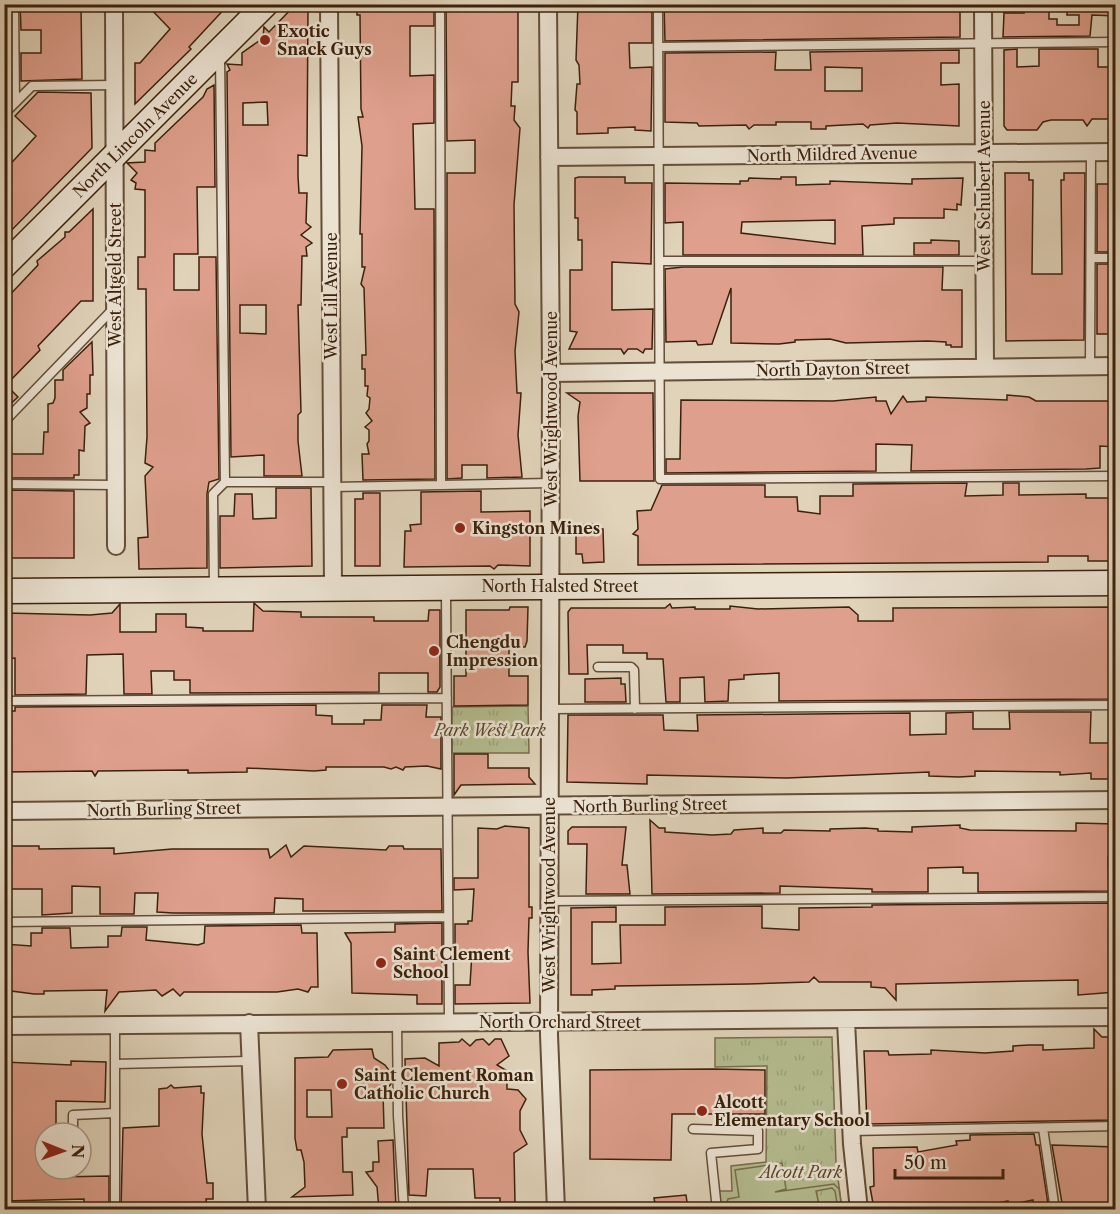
<svg xmlns="http://www.w3.org/2000/svg" width="1120" height="1214" viewBox="0 0 1120 1214" font-family="'Libre Caslon Text',serif">
<style>
.park{fill:url(#park-tufts);stroke:#786e4e;stroke-width:1.5}
.pitch{fill:#b4bc8f;stroke:#786e4e;stroke-width:1.5}
.building{fill:#de9f8c;stroke:#3b210c;stroke-width:1.5;fill-rule:evenodd}
.lines{fill:none;stroke-linecap:round;stroke-linejoin:round}
.lane-casing{stroke:#644e38;stroke-width:11}
.street-casing{stroke:#644e38;stroke-width:20}
.secondary-casing{stroke:#3b210c;stroke-width:27}
.lane{stroke:#ebe2d2;stroke-width:8}
.street{stroke:#ebe2d2;stroke-width:16}
.secondary{stroke:#ebe2d2;stroke-width:24}
.poi-dot{fill:#8f2418;stroke:#ebe2d2;stroke-width:2}
.labels{text-anchor:middle;dominant-baseline:central;stroke-width:5;stroke-linejoin:round;paint-order:stroke}
.poi-label{font-size:16px;font-weight:bold;fill:#3b210c;stroke:#ebe2d2;text-anchor:start}
.street-label{font-size:16px;fill:#3b210c;stroke:#ebe2d2}
.park-label{font-size:16px;font-style:italic;fill:#59482d;stroke:#ebe2d2}
</style>
<defs>
<pattern id="park-tufts" width="24" height="20" patternUnits="userSpaceOnUse" patternTransform="scale(1.5)"><rect width="24" height="20" fill="#b4bc8f"/><path d="M3 7l-1-3M5 7V3M7 7l1-3M15 17l-1-3M17 17v-4M19 17l1-3" fill="none" stroke="#9ca17a"/></pattern>
</defs>
<rect width="100%" height="100%" fill="#e0d3ba"/>
<filter id="stains"><feTurbulence type="fractalNoise" baseFrequency=".00333" numOctaves="4"/><feColorMatrix values="0 0 0 0 .2 0 0 0 0 .09 0 0 0 0 .02 0 0 0 .5 -.17"/></filter>
<radialGradient id="worn" r=".72"><stop offset=".6" stop-color="#630" stop-opacity="0"/><stop offset="1" stop-color="#630" stop-opacity=".3"/></radialGradient>
<!-- park -->
<path class="park" d="M528 706 529 753H452V707Z
M832 1037 836 1163 842 1209H718L715 1191H732L731 1166 766 1162 767 1066 715 1067V1038Z"/>
<!-- pitch -->
<path class="pitch" d="M782 1163 786 1189 775 1192 834 1184 839 1189 842 1209H838L835 1191 832 1188 816 1191 820 1209H725L728 1199 739 1197 735 1170Z"/>
<!-- building -->
<path class="building" d="M4 4H8V31H4Z
M20 4H81L82 79 21 81V53H41V30H21Z
M146 4H229L189 47 191 49 135 104V63H140L170 29Z
M296 4H308L307 156 298 155V176L299 193H307L306 223 311 227 301 235 312 243 306 247 307 256H302L301 305H298L301 412 298 415V441L302 476H264V455L231 457 227 72 230 70 227 64 242 65V53L263 38 264 27 269 32ZM267 102 268 125H243V103ZM240 305H266V334L240 333Z
M357 4H434V26H410V76L434 75V123L413 124 415 209H434L435 479 363 480 362 454H369L367 444 369 441V430L365 427 372 421 366 413 369 409 370 398 367 396 368 386H365V369H362V355H366L365 321 364 288 361 284 365 267H362V234H360L362 146 358 117H363L361 109 360 15H357Z
M446 4H518V82H512L511 106H515L514 120 520 128 514 205 515 304 519 312 515 351 517 393H521L518 435 522 477 487 478V465H462V478L447 479V173H475V140L447 141Z
M578 4H652V43H629L630 68 652 67 651 131 635 130V127L608 128V133L577 134V112L575 110 577 84H580L579 65 576 60Z
M664 4H960V37L665 41Z
M1023 4H1049V19H1057V25H1079V15H1067V4H1116V16L1092 15 1090 36 1003 37 1004 13H1024Z
M1017 49V67L1039 66V49H1098V67H1116V119H1092L1087 126 1083 120H1051L1043 122 1037 130H1007L1004 126V50Z
M959 50V63H941V85L959 84V126L897 123 870 125 868 128 863 124 826 126V129H811V122H776V125H754L749 129 746 125 699 126 697 123 665 122V53L776 52 775 70H811L810 52ZM825 67 862 68V91H825Z
M4 54H8V81H4Z
M214 85 215 187H197L198 254H174V290H199V257H216L219 479 209 482 207 494V568L139 569 138 538 148 537 145 476 153 467 145 463 147 437 146 289H138V257H145V190L135 189 136 183 131 180 137 173 127 163 145 162V150L155 151V143L203 97 207 89Z
M38 92 91 93 92 148 4 238V171L36 136 15 116Z
M1005 173H1029V180H1033L1032 274H1062L1061 180H1064V173H1085L1084 340 1006 341Z
M579 177H625V183H652L651 264 612 262V310L653 309 652 349H645L643 353 637 349H628L624 354 621 349H569L577 332 570 331V270H582V240H578V218H575V178Z
M781 177H796V185L830 184V181L912 184V179L963 178 961 205 957 204V210L944 209V218H894V224L862 226 863 255H683V222L665 223V183L740 184V181H748L749 178 781 179ZM835 220V244L741 233 742 222Z
M1097 184H1116V252H1097Z
M93 209V301H81L38 346 40 350 6 385 18 397 4 410V301L38 265 37 261 65 237V232H69Z
M931 240 959 241V255H914V243H931Z
M1097 264H1116V334H1097Z
M683 267H943L942 290H962V347H951V345H946V342L928 341 846 343 830 339 795 340V342L779 344 731 343V288L712 344 698 345 696 341 666 342 665 269Z
M92 342 93 375H90V394H87V408L80 412 90 423 85 426 84 451 79 450V475H74V478H9V454H43L44 432H48V404L53 403 55 398V380H63V370Z
M567 393H653L654 481H580L578 416 580 402Z
M1007 395 1029 397 1036 401H1116V447L1100 446V468L1086 469 911 471 912 445 876 444V471L666 473V459H680L681 400 833 401 876 397V401H886L891 414 903 396 907 402 926 401V397L1007 400Z
M967 483 965 496 1003 495V483H1019V495L1086 494V498H1116V561H1088V556H1048V562L638 565V536L633 534 638 529 637 511 651 510 662 485H765V497H797L798 511 820 514V496H853V484Z
M276 488H311L312 566 220 568V516H234L235 494H252L253 519 276 518Z
M10 490 74 491V558H4V495H10Z
M481 491V512L530 511V566L498 565 494 569 490 566 404 567 405 531H411L410 525 421 524V492Z
M363 493H380V566H355V499H363Z
M598 524V529H603L604 562 583 563 582 554H576V525Z
M254 603 263 611 301 612V617H374V621H428L429 610H440V687L437 692H428V673H379V692L190 693V680H174V671H151L152 694H124L123 654 87 655 86 694 15 695V658L7 659 6 613 90 615 112 613 120 604V632H156V614H186V627L203 628V631H253Z
M670 604 672 608 695 607V609H730V606L758 609 849 607 858 615V621H893V608L1116 607V699L779 701V673L744 675V679L729 680 728 701 705 702 704 677 680 678V702H666L663 659H647V653H623V645H587L588 674H569L568 612 571 608H665Z
M510 607H528L527 641 525 647H509V676H528V705L454 706V676H466V610H509Z
M621 678V684H625L626 702H585V679Z
M316 705V715L332 716V724H364V720H381L382 705H427L426 717H441V769L427 766 405 767 403 770 396 767 391 769 384 767H326V770L314 771 247 768V772L188 773V770L98 771 95 776 92 771 4 772 6 711H15V707Z
M973 712V729H1010L1009 712H1091L1090 743H1116V779H1091V773L1060 775V772L975 771V776L959 777 929 776V772L787 778 647 775V784L567 782 568 715H663L664 730 698 731 697 715 910 713V735L946 734V713Z
M454 754H488V768H529V777L535 784 461 785 454 795Z
M650 820 659 828H665V832L712 835 731 834 734 830 763 828V833H781L784 830 830 831V829L865 828 878 829V831L912 832V827L960 825V828L970 830 1076 831V823L1116 824V857H1108L1109 891 978 892V873H963V867L928 868V892H872V889L780 886V893L652 894Z
M505 826 529 828V907H532V918H529L528 952 530 1003 455 1004V985H470L472 952 455 950V924H468V921H472L474 889 454 890V878H478V828L497 829Z
M572 827H626L622 865H627L630 894H586L587 844H568V831Z
M286 845 291 857 304 846 386 850 389 846H403L404 849H441L442 911H303V899L275 898 274 913H173L157 912 158 893H135L134 914H100V887L72 886V913L42 915V889H4V849H9V846H39V849L114 848V854L172 849H268L270 858Z
M1116 903V992L1078 995V980L896 984V1000L885 988 871 987V982H819L814 977 809 982 748 984 615 986V989L592 990V995H571V908L616 907V922H592V964L621 963 620 925H665V907L762 906V928L799 930V908L872 907V905Z
M442 923V1004H417V995L352 993 351 943 345 933 395 932V924Z
M301 925 302 933H317L318 987H311L308 992 298 989 277 992H184L180 996 173 989 162 996 156 990 119 992 105 1011 107 990 44 991V994H34L4 990V944L31 946V933H42V928H70L71 948 108 947V936H121L122 927H147L146 940 198 945 204 943 205 926Z
M1094 1029 1102 1037H1116V1120L867 1124 864 1051H888L889 1055 931 1054V1050L985 1053 1013 1051V1046L1029 1045H1043V1050L1094 1048Z
M462 1039 470 1046 476 1040 483 1039 489 1045 495 1039H501L509 1056 497 1065 507 1071V1089L518 1090 526 1099 520 1111V1130L527 1144 514 1153 515 1203H500V1198H475L473 1169H428L426 1196 409 1195 405 1059 425 1058 439 1066V1043L459 1042Z
M372 1049 374 1058 385 1065 391 1073V1084L383 1093 384 1128H347V1137H342L343 1172H352L353 1195 292 1197 305 1187 304 1162 301 1150H297L295 1138V1058L328 1057 333 1050ZM307 1090H331L332 1117H307Z
M71 1061 106 1062 105 1102 56 1101V1133H45V1169H57V1177L109 1176V1209H84V1199L4 1201V1062L71 1065Z
M713 1069 765 1070V1114H672L671 1160 590 1159V1070Z
M171 1085 174 1088 201 1086V1093H204L202 1134 207 1183H213V1199H206L207 1207 121 1209 123 1128 159 1126V1089L167 1088Z
M1034 1134 1036 1145H1039L1048 1204 1034 1207 1033 1200 1008 1205V1201L967 1209H874L870 1187 874 1186 873 1148 917 1147 918 1152 957 1145 956 1141 970 1140V1135Z
M393 1140 396 1209H379L377 1187 366 1172 373 1171V1162H379L378 1141Z
M1052 1145 1116 1147V1209H1063Z
M686 1195 688 1209H656L654 1198Z"/>
<g class="lines">
<!-- lane casing -->
<g class="lane-casing">
<path id="lane" d="M14 4 15 102
M440 4 441 485
M658 4 660 479 1116 476
M658 47 1116 42
M220 56 225 482
M4 114 32 86 114 85
M1091 258H1116
M660 261H984
M1090 366 1091 152
M4 422 114 308
M4 484 116 485
M333 487 551 483
M214 589 213 494 225 482H333
M446 591 449 1022
M598 667H631L634 670 635 709
M4 701 447 698
M549 709 1116 705
M549 901 1116 897
M4 922 448 917
M397 1022 398 1116 404 1210
M115 1064 250 1061
M1043 1128 1055 1210
M693 1129 758 1131V1149L711 1153 717 1210
M851 1131 1116 1126
M73 1133V1115L115 1113
M115 1210V1025"/>
</g>
<!-- street casing -->
<g class="street-casing">
<path id="street" d="M114 4 116 546
M329 4 333 588
M548 4 551 373 549 1035 556 1210
M983 4 985 367
M549 157 1116 152
M551 373 1116 366
M4 811 1116 800
M846 1021 852 1144 859 1210
M249 1023 257 1210
M4 1026 1116 1017"/>
</g>
<!-- secondary casing -->
<g class="secondary-casing">
<path id="secondary" d="M4 266 266 4
M4 591 1116 583"/>
</g>
<!-- lane -->
<use href="#lane" class="lane"/>
<!-- street -->
<use href="#street" class="street"/>
<!-- secondary -->
<use href="#secondary" class="secondary"/>
</g>
<!-- markers -->
<g class="poi-dot">
<circle cx="265" cy="40" r="6"/>
<circle cx="460" cy="528" r="6"/>
<circle cx="434" cy="651" r="6"/>
<circle cx="381" cy="963" r="6"/>
<circle cx="342" cy="1084" r="6"/>
<circle cx="702" cy="1111" r="6"/>
</g>
<g class="labels">
<!-- poi labels -->
<g class="poi-label">
<text x="277" y="31">Exotic<tspan x="277" dy="18">Snack Guys</tspan></text>
<text x="472" y="528">Kingston Mines</text>
<text x="446" y="642">Chengdu<tspan x="446" dy="18">Impression</tspan></text>
<text x="393" y="954">Saint Clement<tspan x="393" dy="18">School</tspan></text>
<text x="354" y="1075">Saint Clement Roman<tspan x="354" dy="18">Catholic Church</tspan></text>
<text x="714" y="1102">Alcott<tspan x="714" dy="18">Elementary School</tspan></text>
</g>
<!-- street labels -->
<g class="street-label">
<text transform="translate(135 135) rotate(-45)">North Lincoln Avenue</text>
<text transform="translate(832 154) rotate(-1)">North Mildred Avenue</text>
<text transform="translate(984 186) rotate(-90)">West Schubert Avenue</text>
<text transform="translate(115 275) rotate(-90)">West Altgeld Street</text>
<text transform="translate(331 296) rotate(-90)">West Lill Avenue</text>
<text transform="translate(833 369) rotate(-1)">North Dayton Street</text>
<text transform="translate(551 409) rotate(-90)">West Wrightwood Avenue</text>
<text x="560" y="586">North Halsted Street</text>
<text transform="translate(650 805) rotate(-1)">North Burling Street</text>
<text transform="translate(164 809) rotate(-1)">North Burling Street</text>
<text transform="translate(549 895) rotate(-90)">West Wrightwood Avenue</text>
<text x="560" y="1022">North Orchard Street</text>
</g>
<!-- park labels -->
<g class="park-label">
<text x="490" y="730">Park West Park</text>
<text x="801" y="1172">Alcott Park</text>
</g>
</g>
<!-- margin -->
<rect width="1120" height="1214" fill="none" stroke="#e0d3ba" stroke-width="24"/>
<rect x="6" y="6" width="1108" height="1202" fill="none" stroke="#3b210c" stroke-width="3"/>
<rect x="12" y="12" width="1096" height="1190" fill="none" stroke="#3b210c" stroke-width="1.5"/>
<!-- north arrow -->
<g transform="translate(63 1151) rotate(91)"><circle r="28" fill="#ebe2d2" stroke="#a59583" stroke-width="1.5"/>
<path d="M0-4.5L10 22L0 15L-10 22Z" fill="#8f2418"/>
<text y="-9" font-size="16" font-weight="bold" text-anchor="middle" fill="#3b210c">N</text>
</g>
<!-- scale -->
<path d="M895 1169v9h108v-9" fill="none" stroke="#3b210c" stroke-width="3"/>
<text x="904" y="1169" font-size="18" fill="#3b210c" stroke="#ebe2d2" stroke-width="4.5" paint-order="stroke">50 m</text>
<rect width="100%" height="100%" filter="url(#stains)"/>
<rect width="100%" height="100%" fill="url(#worn)"/>
</svg>
